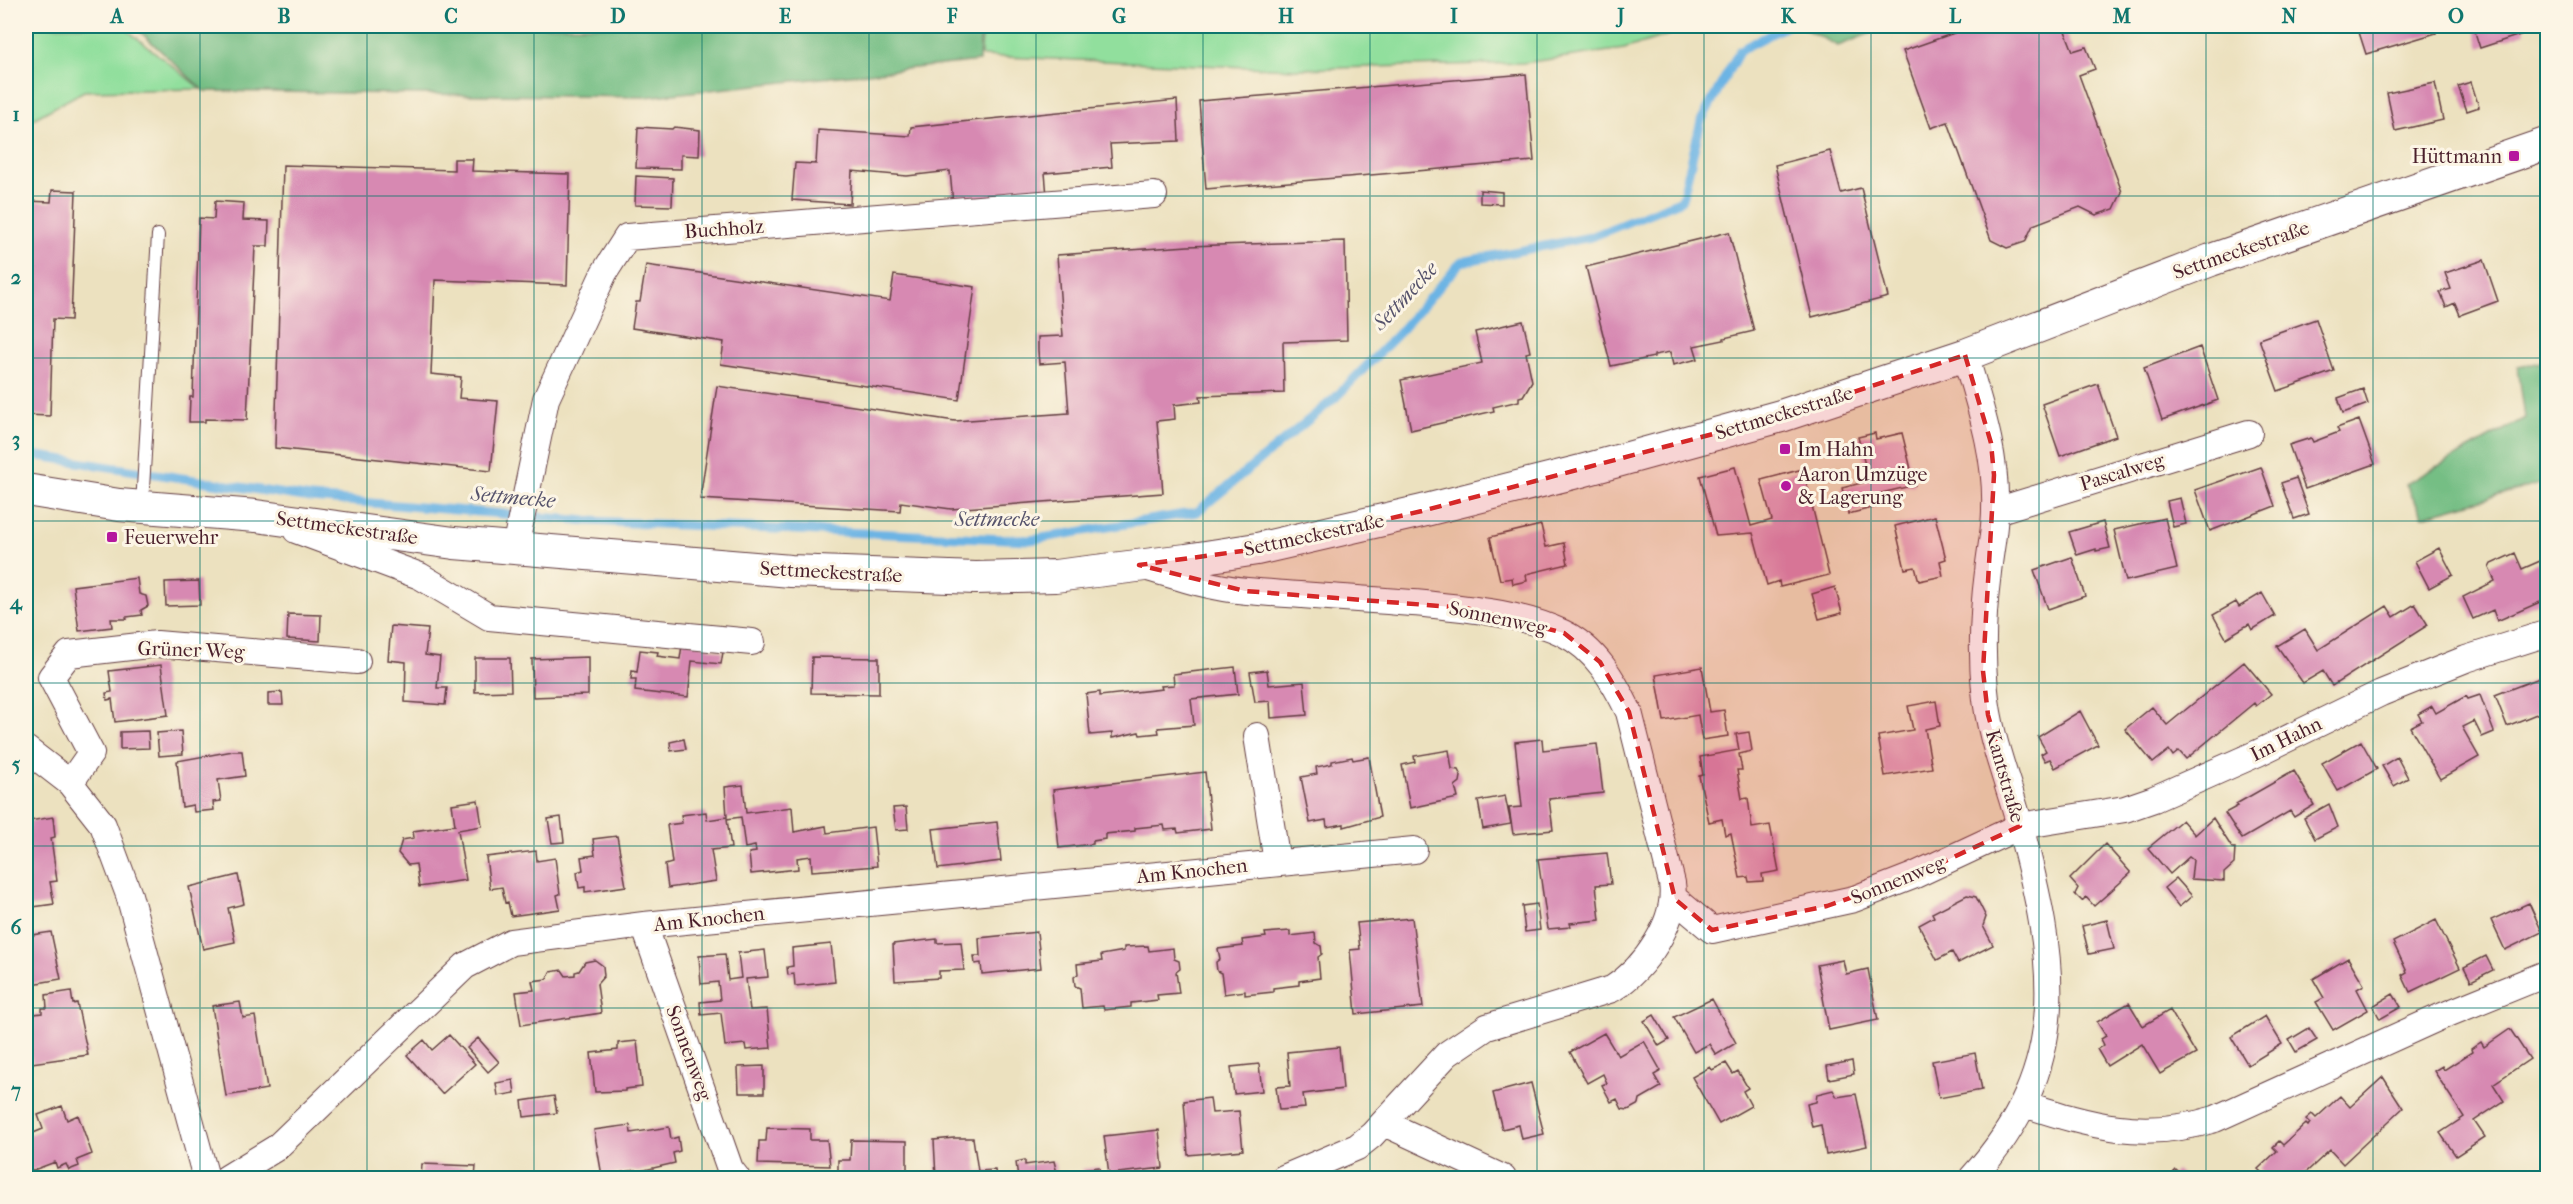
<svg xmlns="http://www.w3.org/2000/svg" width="2573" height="1204" viewBox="0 0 2573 1204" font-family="'IM FELL French Canon',serif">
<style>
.green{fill:#91df9d;stroke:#6e7f64;stroke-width:1.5}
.forest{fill:#74be84;stroke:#5f6e58;stroke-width:1.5}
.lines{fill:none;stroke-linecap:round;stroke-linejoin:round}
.stream{stroke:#6cb4e4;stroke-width:9}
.building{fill:#d789b2}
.service-casing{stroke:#623c41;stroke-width:14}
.minor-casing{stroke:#623c41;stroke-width:28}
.tertiary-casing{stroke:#623c41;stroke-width:34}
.service{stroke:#fff;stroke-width:12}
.minor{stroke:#fff;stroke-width:26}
.tertiary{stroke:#fff;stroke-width:32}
.marked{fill:#d62828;fill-opacity:0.2;stroke:#d62828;stroke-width:4.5;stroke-dasharray:12 8;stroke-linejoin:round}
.grid{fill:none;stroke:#0f766e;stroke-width:1.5;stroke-opacity:0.55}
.poi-dot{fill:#b5179e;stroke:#fcf5e5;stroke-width:2}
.labels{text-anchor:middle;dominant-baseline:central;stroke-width:6;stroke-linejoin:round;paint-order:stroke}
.poi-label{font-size:20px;fill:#4a1f2b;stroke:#fcf5e5;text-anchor:start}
.street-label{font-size:20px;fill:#4a1f2b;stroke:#fcf5e5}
.water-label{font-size:21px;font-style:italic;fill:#56536c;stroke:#fcf5e5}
.neatline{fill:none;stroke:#0f766e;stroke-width:2}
.grid-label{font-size:20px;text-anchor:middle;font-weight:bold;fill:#0f766e}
</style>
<rect width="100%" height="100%" fill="#fcf5e5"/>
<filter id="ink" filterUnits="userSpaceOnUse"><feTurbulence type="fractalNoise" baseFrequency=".0167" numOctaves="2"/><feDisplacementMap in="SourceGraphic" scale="12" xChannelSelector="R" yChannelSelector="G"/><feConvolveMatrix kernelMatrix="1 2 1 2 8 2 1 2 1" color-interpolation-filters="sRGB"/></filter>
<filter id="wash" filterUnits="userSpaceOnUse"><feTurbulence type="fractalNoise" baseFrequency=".008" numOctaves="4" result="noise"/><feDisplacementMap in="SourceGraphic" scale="24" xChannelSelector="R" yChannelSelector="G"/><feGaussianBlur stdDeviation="1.35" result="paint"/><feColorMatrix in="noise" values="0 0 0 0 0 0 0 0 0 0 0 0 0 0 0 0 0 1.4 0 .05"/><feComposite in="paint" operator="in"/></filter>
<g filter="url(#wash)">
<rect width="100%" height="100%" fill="#ece1bf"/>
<!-- green -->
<path class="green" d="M26 26H122L201 89 84 91 26 123Z
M982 26H1696L1624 49 1523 63 1297 69 981 56Z"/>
<!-- forest -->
<path class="forest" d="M134 26H981L979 61 645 97 204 91Z
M1799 26H1889L1838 46Z
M2547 361V482L2423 516 2406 484 2525 418 2518 367Z"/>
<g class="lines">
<!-- stream -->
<path class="stream" d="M26 454 311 498 588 521 1030 540 1197 512 1335 398 1396 336 1461 262 1591 237 1682 200 1701 121 1740 50 1786 26"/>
</g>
<g id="blocks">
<!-- building -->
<path class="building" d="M1974 26H2063L2073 51 2086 47 2095 69 2079 75 2122 192 2114 209 2096 215 2080 207 2033 225 2025 242 2007 248 1991 240 1948 122 1931 128 1903 51Z
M2357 26H2433L2436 33 2366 54Z
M2473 26H2524L2526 33 2480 48Z
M1526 74 1534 161 1206 189 1199 101Z
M2471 82 2479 107 2467 111 2458 86Z
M2435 83 2443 120 2395 131 2387 93Z
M1177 100 1179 141 1110 144 1112 167 1045 173 1047 196 953 204 950 171 907 176 852 171 850 204 792 200 795 163 816 164 818 130 910 136 911 127Z
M638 127 672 129 674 127 700 130 699 156 681 155V169L636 168Z
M1830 151 1841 193 1861 188 1888 297 1812 317 1775 165Z
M454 159H473L472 171 570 174 567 285 435 280 431 374 461 377 459 398 498 401 491 471 275 448 283 165 454 170Z
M636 176 673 178 672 206 635 205Z
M52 190 76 191 71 320 53 319 50 416 26 415V201L51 202Z
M1480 190 1502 192V204L1480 203Z
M215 201 244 203 243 220 269 221 268 246H255L247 420 205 419V422H189L190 397H193L199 218 214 219Z
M1729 232 1754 331 1724 338V340L1694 346 1698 359 1673 365 1670 352 1654 355V357L1611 366 1586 267Z
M1345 241 1347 340 1283 342 1284 393 1200 396 1201 402 1174 405 1175 419 1157 421 1163 493 951 509 901 502 900 511 700 499 717 386 955 421 1069 413 1065 362 1039 364 1038 350V337L1063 336 1057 255 1188 246Z
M2484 260 2498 301 2460 315 2455 303 2446 307 2440 292 2451 289 2445 273Z
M646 265 890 301 894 275 975 287 959 400 721 364 724 342 632 328 636 302H640Z
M2316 319 2334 371 2278 391 2259 339Z
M1523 321 1530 352 1526 353 1532 381 1523 396 1519 397V401L1493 407 1494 411 1411 430 1401 380 1482 363 1475 332Z
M2200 347 2218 400 2162 420 2144 368Z
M2098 384 2116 436 2060 456 2042 404Z
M2363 389 2368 404 2343 413 2338 398Z
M2359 420 2375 464 2305 489 2289 445 2311 438 2313 442 2339 432 2337 428Z
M1875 433 1876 439 1902 433 1915 485 1873 495 1876 507 1848 514 1842 488 1869 481 1858 437Z
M1735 467 1751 526 1772 520 1761 480 1803 469 1829 575 1780 587 1779 581 1767 585 1753 533 1716 536 1700 476Z
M2261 467 2275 506 2210 531 2195 490Z
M2296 478 2309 514 2294 519 2281 483Z
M2180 498 2186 524 2173 527 2167 501Z
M1935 516 1946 559 1940 561 1943 576 1919 581 1915 567 1905 569 1895 526Z
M2165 518 2177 569 2126 581 2114 530Z
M2103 522 2110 548 2096 551V549L2077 555 2069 532Z
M1541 525 1546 547 1564 543 1568 564 1526 574 1527 581 1513 584 1512 578 1500 580 1490 537Z
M2439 548 2453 575 2429 588 2415 561Z
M2515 553 2522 569 2547 558V599L2497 621 2493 610 2473 619 2463 597 2495 581 2489 568 2491 564Z
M2072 557 2085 596 2048 609 2034 570Z
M137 578 139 594 146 596 148 606 141 610 142 615 126 617 127 619H111L112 627 79 631 73 586Z
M199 581 200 605 166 606 165 582Z
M1835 587 1842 613 1819 619 1812 594Z
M2262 593 2275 616 2252 630 2249 624 2226 638 2213 615 2236 602 2239 607Z
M2415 604 2428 625 2332 686 2323 671 2303 683 2277 646 2305 629 2318 650 2387 606 2394 617Z
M288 614 321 615 320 641 287 639Z
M391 626 428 629 425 655 440 657 437 688H447L445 705 405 702 406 662 388 660Z
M683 639 723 652 721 664 692 661 688 697 635 691 636 679H631L632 671 637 672 640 650 658 652 657 656 680 659Z
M588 657V695L533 697 532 659Z
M812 657 879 658V694L811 693Z
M475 658H510L511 691 475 692Z
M2244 662 2271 694 2256 706 2254 703 2186 759 2179 751 2173 756 2169 750 2153 763 2125 729 2152 707 2167 725Z
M161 665 168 715 115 722 112 699 107 700 106 693 112 692 109 671Z
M1235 667 1238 694 1191 699 1194 725 1158 728 1159 733 1140 735 1139 732 1112 738V733L1090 735 1086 694 1100 692V696L1162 689 1161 686 1174 685 1173 674Z
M1702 667 1710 712 1724 710 1728 736 1702 740 1698 715 1664 721 1656 675Z
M1267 670 1269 685 1304 682 1307 715 1271 718 1270 701 1255 702 1250 672Z
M2547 675V718L2542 721 2539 713 2507 726 2495 695Z
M282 692 283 705H268V693Z
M2480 695 2494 732 2482 737 2474 721 2462 727 2479 757 2440 779 2410 727 2422 721 2418 714 2432 706 2436 713 2466 696 2468 699Z
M1936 701 1940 726 1925 729 1932 768 1885 776 1878 736 1913 730 1908 706Z
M2080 711 2098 745 2055 768 2050 759 2045 761 2041 754 2046 751 2038 737Z
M148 731 149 748 120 749V732Z
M181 731 183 754 159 756 157 733Z
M1749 732 1752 751 1739 754 1742 770H1737L1742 799 1748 798 1752 828 1770 825 1779 871 1762 874 1763 881 1749 882 1748 877 1740 878 1731 833 1725 835 1722 819 1709 822 1699 776 1703 775 1700 757 1739 750 1736 734Z
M684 739 686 749 671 751 670 742Z
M1542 739 1543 750 1597 744 1603 793 1549 799 1553 830 1513 834 1509 808 1522 807 1515 742Z
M2361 741 2377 769 2338 791 2322 763Z
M1449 750 1452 769 1458 770 1461 776 1460 782 1455 786 1458 798 1410 808 1402 765 1415 762 1414 756Z
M233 751H242L245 776 218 780 221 801 213 802 214 810 194 812 193 805 182 807 177 761Z
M1352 757 1353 760 1369 757 1380 817 1344 827V824L1327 827 1326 820 1310 823 1301 777 1317 774 1316 767 1332 764V761Z
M2397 757 2408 778 2394 786 2382 766Z
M2294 771 2314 805 2294 817 2290 811 2242 839 2225 813 2238 806 2236 804Z
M1205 772 1211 829 1178 833 1177 829 1165 830 1164 825 1135 828V831L1105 834V839L1093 841V844L1059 848 1053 790Z
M743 785 746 813 792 807 794 832 826 826 827 833 873 827 877 866 812 871 811 856 797 858 798 869 751 874 749 853 756 852 755 846 745 848 741 817 727 819 731 848 711 850 716 881 668 888 665 865 672 863 667 825 682 823 681 815 706 812 707 820 727 817 725 787Z
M1505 796 1511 824 1483 829 1478 801Z
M478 800 482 826 458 830 466 880 419 887 416 864 408 865 398 853 402 840 414 838 413 831 455 825 452 804Z
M2329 804 2338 827 2315 839 2304 818Z
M906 807 908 829 896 830 893 808Z
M53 817 55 837 51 838 57 881 50 882 54 904 26 908V827L30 826 29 821Z
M561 817 564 842 552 843 548 819Z
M2213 818 2232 848H2235L2234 864 2224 873V881L2191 879 2193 860 2189 857 2170 874 2148 848 2182 820 2195 835Z
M997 822 1001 861 938 869 933 829Z
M617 836 626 886 585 892V887L579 888 577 872 583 870 581 857 595 855 593 839Z
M2105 844 2131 873 2094 906 2086 897 2082 901 2075 894 2078 888 2070 879Z
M536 851 537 861 555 858 560 894 557 895 560 909 511 916 508 902 505 903 502 887 490 889 486 857Z
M1607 853 1611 884 1596 885 1600 920 1570 923 1571 927 1548 929 1538 859Z
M238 875 244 904 228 908 235 942 203 949 189 887Z
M2176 878 2192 896 2179 907 2164 888Z
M1967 895 1976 897 1986 917 1983 926 1993 945 1958 963 1952 952 1937 960 1919 925 1934 917 1932 913Z
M2529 903 2542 932 2505 950 2491 920Z
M1537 904 1540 930 1525 932 1522 906Z
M1412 918 1423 1007 1356 1014 1350 950 1360 949 1357 923Z
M2107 920 2114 949 2089 954 2082 926Z
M2436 920 2460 968 2410 992 2402 975 2407 972 2393 942Z
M1290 931V936L1315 933 1316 943 1321 946 1322 954 1318 957 1320 978 1299 981V985L1273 988V992L1245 995V991L1224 994 1221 973 1217 971 1216 962 1220 959 1218 949 1243 946 1242 940 1266 937 1265 933Z
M51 932 61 979 26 985V936Z
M1037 932 1041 968 982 974 981 963 975 964 974 956H980L979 938Z
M937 939V943L961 942 964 970 939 971V978L895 981 893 944Z
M831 944 835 982 795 986 794 974 788 975 787 967 793 966 792 948Z
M1148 946 1149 951 1173 948 1174 959 1179 961 1180 969 1176 972 1179 993 1157 995 1158 1000 1131 1003V1007L1104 1010 1103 1006 1082 1008 1080 988 1075 986 1074 977 1078 974 1077 964 1102 961 1101 955 1124 951V947Z
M765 950 768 977 746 979 750 1010 767 1009 771 1048 746 1050 745 1044 725 1046 721 1013 701 1015 700 1002 720 1000 718 982 701 984 699 956 725 954 728 980 741 978 738 953Z
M2486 956 2493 970 2471 981 2464 967Z
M2348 958 2364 985 2357 989 2368 1010 2333 1030 2316 1002 2324 998 2313 979Z
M595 960 603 966 604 976 597 984 601 1013 521 1025 516 992 534 990 532 981 547 979 550 972 562 970 566 976 575 975V972L579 971 585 962Z
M1843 960 1846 974 1868 969 1878 1020 1829 1030 1817 965Z
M71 991 73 1004 77 1003 88 1055 32 1063 26 1015 42 1013V1008H47L46 995Z
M2393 994 2401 1007 2380 1019 2373 1006Z
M1712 999 1736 1043 1716 1055 1709 1044 1694 1052 1674 1017Z
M240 1002 243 1018 255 1016 267 1089 226 1096 212 1006Z
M2129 1003 2143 1026 2170 1010 2196 1054 2160 1074 2142 1044 2107 1066 2097 1049 2104 1045 2101 1039 2106 1036 2097 1022Z
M1654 1015 1669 1040 1659 1046 1644 1021Z
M2265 1016 2282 1044 2248 1065 2231 1037Z
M2309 1028 2317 1040 2296 1052 2289 1040Z
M2510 1029 2530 1059 2493 1084 2504 1101 2474 1121 2485 1137 2456 1156 2440 1133 2464 1117 2434 1071 2442 1066 2444 1070 2472 1052 2471 1049 2481 1042 2484 1047Z
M1604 1033 1618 1056 1644 1041 1661 1071 1654 1075 1661 1087 1640 1099 1639 1104 1628 1110 1622 1109 1617 1099 1611 1102 1602 1085 1607 1083 1603 1074 1587 1083 1570 1052Z
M449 1035 475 1064 442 1094 407 1055 424 1040 432 1050Z
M478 1038 499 1062 488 1072 467 1048Z
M637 1041 642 1087 625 1089V1091L595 1092 591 1053 618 1050V1043Z
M1339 1047 1343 1089 1303 1094 1305 1108 1279 1110 1276 1087 1290 1086 1287 1052Z
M1975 1053 1982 1090 1939 1098 1932 1061Z
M1852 1061 1854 1074 1829 1079 1827 1066Z
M1726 1063 1733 1074 1738 1071 1748 1088 1743 1091 1751 1106 1719 1124 1692 1077 1710 1067 1712 1070Z
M1259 1064 1262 1091 1234 1094 1231 1067Z
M764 1066V1093H739L738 1067Z
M2383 1077 2403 1108 2343 1164 2330 1150 2300 1178H2267L2258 1169 2277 1151 2273 1147 2279 1141 2283 1145 2306 1124 2308 1126 2310 1123 2306 1119 2312 1114 2316 1118 2340 1096 2350 1107Z
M513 1080 515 1093 498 1096 496 1083Z
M1531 1083 1544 1134 1522 1139 1519 1125 1502 1129 1493 1093Z
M1833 1090 1837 1097 1856 1094 1867 1146 1826 1155 1821 1125 1812 1127 1807 1104 1816 1102 1817 1094Z
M554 1096 557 1113 524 1117 522 1101Z
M1210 1098 1212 1113 1239 1111 1243 1150 1188 1155 1184 1101Z
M62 1106 67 1120 78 1115 92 1154 77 1160 79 1166 69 1170 66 1164 57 1168 55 1162 26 1173V1136L43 1129 38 1115Z
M630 1125 631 1133 669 1127 671 1139 678 1137 680 1151 673 1153 675 1163 636 1172V1170L602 1176 594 1130Z
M767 1128 810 1129V1140H827L830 1166 758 1164 759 1141H766Z
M1159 1130 1163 1168 1109 1174 1104 1136Z
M954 1138H973L978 1171 995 1170 996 1178H936L934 1140Z
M851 1140 907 1141V1178H838V1160H850Z
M1025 1160V1165L1054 1161 1058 1177 1018 1178 1016 1162Z
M422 1164 476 1166 475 1178H421Z
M1099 1167 1100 1178H1069L1068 1176 1082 1174V1169Z
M2176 1170 2185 1178H2168Z"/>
</g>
</g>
<g filter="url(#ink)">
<use href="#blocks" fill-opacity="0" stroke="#623c41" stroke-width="1.5"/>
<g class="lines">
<!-- service casing -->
<g class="service-casing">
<path id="service" d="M142 505 158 235"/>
</g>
<!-- minor casing -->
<g class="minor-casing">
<path id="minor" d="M1965 355C1980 406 1997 455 1995 509 1995 530 1990 552 1988 572 1983 611 1981 652 1985 690 1989 737 2008 781 2020 826 2056 962 2074 1065 1972 1178
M1996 511 2249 433
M296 530 420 576 489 617 752 642
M515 548 546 399 604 273 627 237 1154 195
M1145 567C1178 577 1212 588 1247 591 1306 596 1366 599 1425 604 1471 609 1520 613 1563 633 1596 649 1614 681 1629 712L1672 883C1678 922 1644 969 1612 989L1487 1027 1447 1054 1372 1135 1357 1147 1284 1178
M1257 736 1277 862
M26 749 70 783 103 825 129 895 206 1178
M70 783 91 753 51 677 69 654 157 644 357 661
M1675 899 1712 930 1854 899 1913 876 2020 826 2125 809 2154 799 2258 753 2381 693 2466 659 2548 633
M644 925 730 1169 737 1178
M2024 1104C2092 1126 2144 1141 2215 1119L2440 1017 2548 973
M1384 1123 1503 1178
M227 1178 276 1148 465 966 511 942 644 925 1414 850"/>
</g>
<!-- tertiary casing -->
<g class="tertiary-casing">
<path id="tertiary" d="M26 490 119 505 256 516 454 543 791 571 976 578 1055 576 1186 560 1257 549 1422 511 1581 471 1781 416 1965 355 2211 260 2548 143"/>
</g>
<!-- service -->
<use href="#service" class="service"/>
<!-- minor -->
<use href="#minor" class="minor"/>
<!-- tertiary -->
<use href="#tertiary" class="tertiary"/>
</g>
</g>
<!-- marked area -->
<path class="marked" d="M1965 355 1991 443 1994 475 1983 671 1988 715 2020 826 1913 876 1827 906 1712 930 1675 899 1629 712 1600 662 1564 633 1466 608 1245 591 1139 565 1257 549 1422 511 1781 416Z"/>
<!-- grid -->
<path class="grid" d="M200 26V1178M367 26V1178M534 26V1178M702 26V1178M869 26V1178M1036 26V1178M1203 26V1178M1370 26V1178M1537 26V1178M1704 26V1178M1871 26V1178M2039 26V1178M2206 26V1178M2373 26V1178M26 196H2548M26 358H2548M26 521H2548M26 683H2548M26 846H2548M26 1008H2548"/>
<!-- markers -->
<g class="poi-dot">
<rect x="2508" y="150" width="12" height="12" rx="3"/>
<rect x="1779" y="443" width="12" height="12" rx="3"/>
<circle cx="1786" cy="486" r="6"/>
<rect x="106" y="531" width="12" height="12" rx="3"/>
</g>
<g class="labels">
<!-- poi labels -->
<g class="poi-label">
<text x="2502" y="156" text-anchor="end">Hüttmann</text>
<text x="1797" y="449">Im Hahn</text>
<text x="1798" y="474">Aaron Umzüge<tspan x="1798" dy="23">&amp; Lagerung</tspan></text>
<text x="124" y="537">Feuerwehr</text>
</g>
<!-- street labels -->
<g class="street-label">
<text transform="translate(724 229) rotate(-4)">Buchholz</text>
<text transform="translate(2241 250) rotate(-19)">Settmeckestraße</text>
<text transform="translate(1784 413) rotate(-17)">Settmeckestraße</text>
<text transform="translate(2122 472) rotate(-17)">Pascalweg</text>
<text transform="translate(347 528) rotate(8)">Settmeckestraße</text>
<text transform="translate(1314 535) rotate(-12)">Settmeckestraße</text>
<text transform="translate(831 572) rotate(3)">Settmeckestraße</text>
<text transform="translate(1498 618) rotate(12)">Sonnenweg</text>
<text transform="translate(191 650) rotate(2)">Grüner Weg</text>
<text transform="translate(2286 739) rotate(-26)">Im Hahn</text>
<text transform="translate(2005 776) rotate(74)">Kantstraße</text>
<text transform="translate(1192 871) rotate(-6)">Am Knochen</text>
<text transform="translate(1898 880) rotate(-22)">Sonnenweg</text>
<text transform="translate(709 919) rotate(-6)">Am Knochen</text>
<text transform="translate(689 1053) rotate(70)">Sonnenweg</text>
</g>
<!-- water labels -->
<g class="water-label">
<text transform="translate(1405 296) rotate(-47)">Settmecke</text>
<text transform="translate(513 497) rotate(5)">Settmecke</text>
<text x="997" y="519">Settmecke</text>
</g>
</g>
<!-- margin -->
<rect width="2573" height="1204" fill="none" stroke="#fcf5e5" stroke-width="66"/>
<rect x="33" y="33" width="2507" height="1138" class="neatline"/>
<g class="grid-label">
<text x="117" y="23">A</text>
<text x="284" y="23">B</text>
<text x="451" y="23">C</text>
<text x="618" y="23">D</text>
<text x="785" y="23">E</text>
<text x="952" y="23">F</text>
<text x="1119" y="23">G</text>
<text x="1286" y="23">H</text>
<text x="1454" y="23">I</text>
<text x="1621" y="23">J</text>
<text x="1788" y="23">K</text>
<text x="1955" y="23">L</text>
<text x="2122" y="23">M</text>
<text x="2289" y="23">N</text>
<text x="2456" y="23">O</text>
<text x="16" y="121">1</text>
<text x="16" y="284">2</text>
<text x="16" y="446">3</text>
<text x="16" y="609">4</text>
<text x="16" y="771">5</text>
<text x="16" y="934">6</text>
<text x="16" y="1097">7</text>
</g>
</svg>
